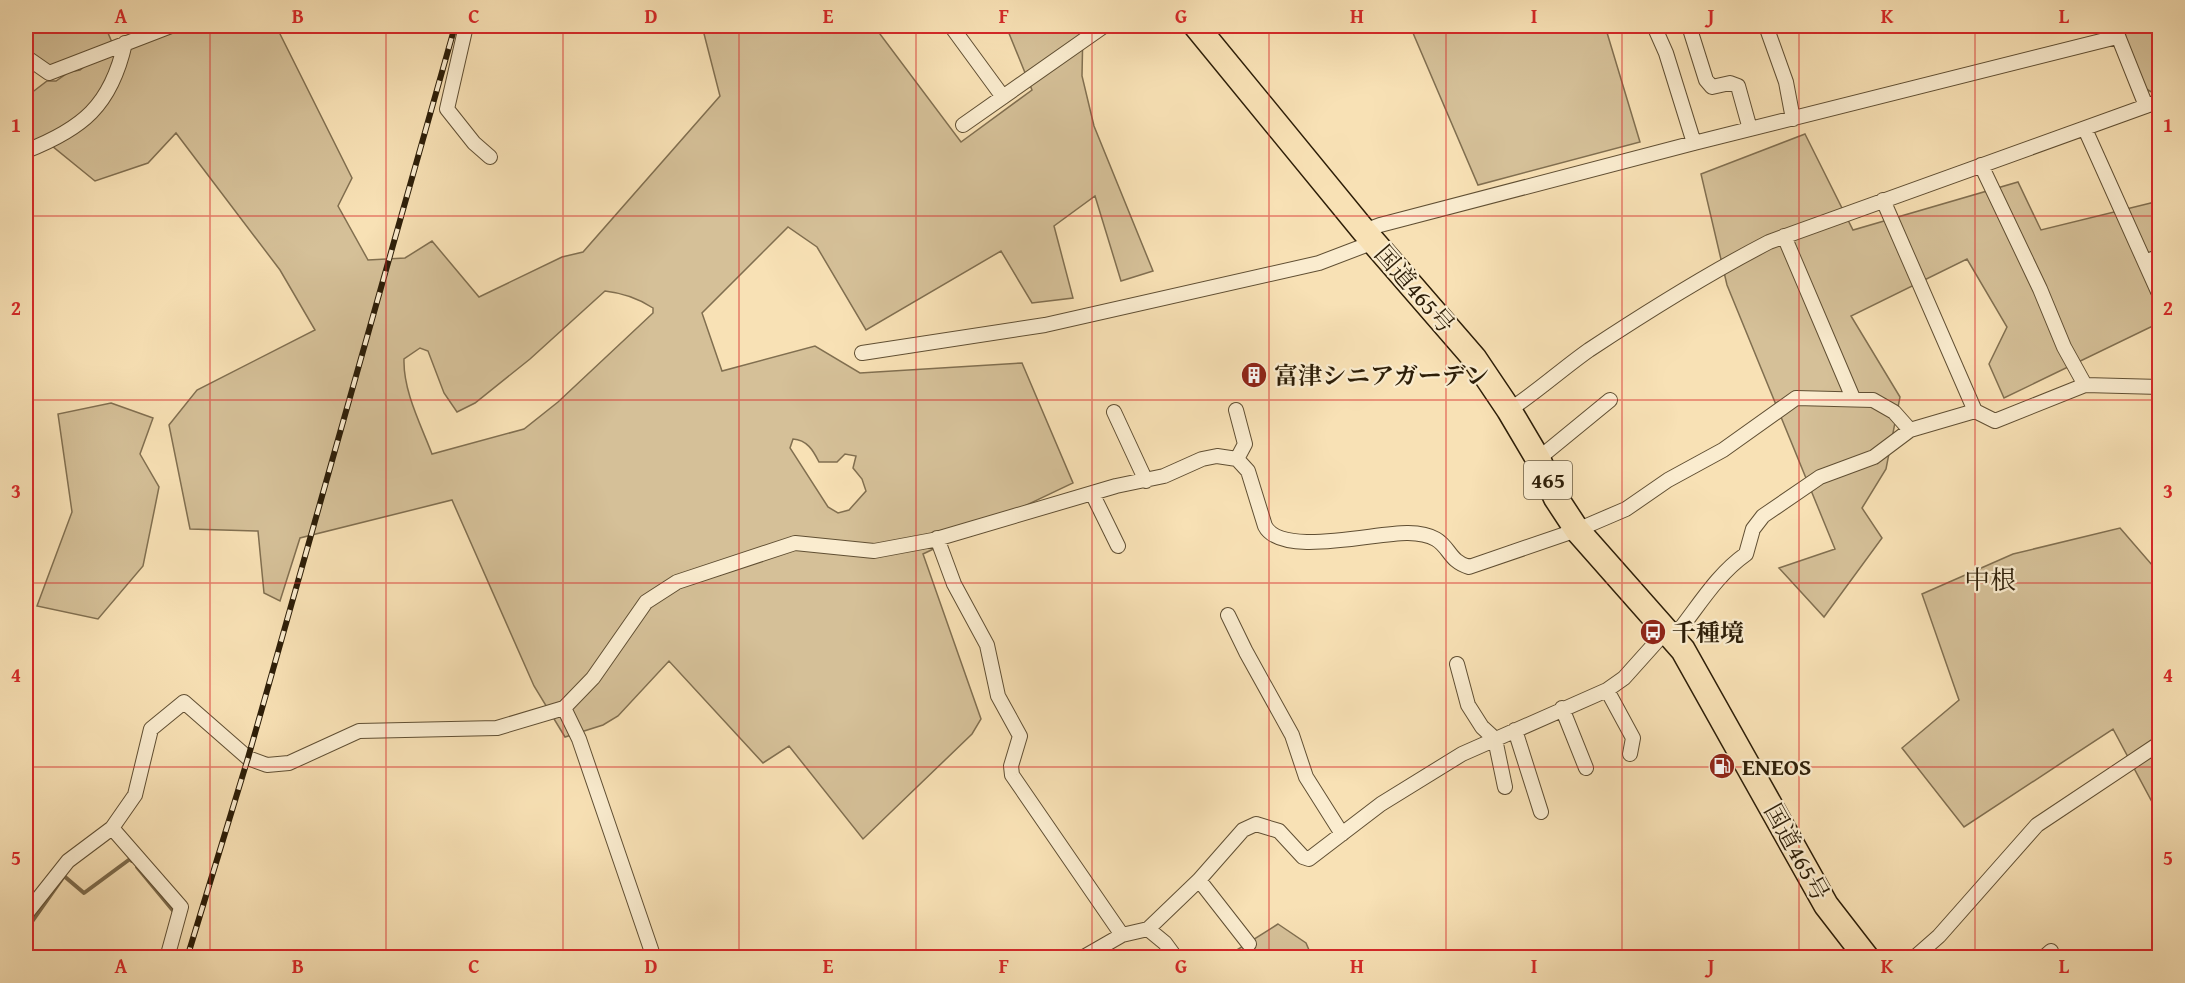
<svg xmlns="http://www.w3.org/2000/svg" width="2185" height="983" viewBox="0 0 2185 983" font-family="'Gentium Book Plus','Noto Serif JP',serif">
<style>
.green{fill:#d5c098;stroke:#816f50;stroke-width:1.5;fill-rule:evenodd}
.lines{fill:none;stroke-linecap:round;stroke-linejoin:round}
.stream{stroke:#7d6b4c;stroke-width:4}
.street-casing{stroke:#604f33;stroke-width:16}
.highway-casing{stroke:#2d1e08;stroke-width:27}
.street{stroke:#faeccf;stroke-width:14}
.highway{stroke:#f8e1b5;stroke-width:24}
.rail-casing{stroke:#2d1e08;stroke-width:6}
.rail{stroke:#faeccf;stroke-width:4;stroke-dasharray:11;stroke-linecap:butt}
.grid{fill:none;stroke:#d62828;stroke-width:1.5;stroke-opacity:0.55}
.labels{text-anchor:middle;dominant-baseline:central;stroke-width:4.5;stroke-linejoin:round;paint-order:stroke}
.shield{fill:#faeccf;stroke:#6a5c44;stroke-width:1.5}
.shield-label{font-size:22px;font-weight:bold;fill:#2d1e08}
.street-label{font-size:24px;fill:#2d1e08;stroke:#faeccf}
.poi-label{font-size:24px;font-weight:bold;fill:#2d1e08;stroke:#faeccf;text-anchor:start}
.neighbourhood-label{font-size:26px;fill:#2d1e08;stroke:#faeccf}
.neatline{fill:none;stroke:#d62828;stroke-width:2}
.grid-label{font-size:20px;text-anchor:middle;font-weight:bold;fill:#d62828}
</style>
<rect width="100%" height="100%" fill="#f8e1b5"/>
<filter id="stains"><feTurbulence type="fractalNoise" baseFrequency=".00333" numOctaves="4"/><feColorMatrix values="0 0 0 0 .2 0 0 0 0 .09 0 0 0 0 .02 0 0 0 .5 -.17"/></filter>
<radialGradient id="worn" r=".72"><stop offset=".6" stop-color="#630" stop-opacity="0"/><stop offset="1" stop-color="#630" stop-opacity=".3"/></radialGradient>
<!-- green -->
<path class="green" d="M26 26H105L117 54 180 26H276L352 178 338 206 368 260 405 258 432 241 479 297 562 257 583 252 720 96 702 26H874L961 142 1032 90 1006 26H1083L1082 76 1094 126 1153 271 1121 281 1095 196 1054 226 1073 298 1032 303 1001 251 866 330 817 247 788 227 702 313 722 371 815 346 860 373 1022 363 1073 483 923 554 981 719 972 734 863 839 789 746 763 763 669 661 618 716 603 725 565 737 534 686 452 500 300 538 280 601 264 593 258 531 190 529 169 425 197 390 315 330 280 270 176 133 148 163 95 181 47 142 26 152V97L47 81H56L69 72 80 70 90 62 52 69 27 64 31 70 26 76ZM605 291C623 293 638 298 653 308V313L558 402 524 429 432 454C421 425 403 391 404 359L420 348 428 351 444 393 457 412 475 403 530 359ZM793 439C807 440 813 450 819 462H837L845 454 856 456 853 468 862 479 866 491 849 510 838 513 828 507 790 448Z
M1410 26H1605L1640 142 1478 185Z
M2142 26H2159L2158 96 2143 87 2126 44 2125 29Z
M1805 134 1853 230 2018 182 2041 230 2159 201V323L2004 398 1989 364 2007 327 1967 259 1851 316 1900 397 1886 469 1862 508 1882 538 1824 617 1779 568 1835 549 1727 285 1701 174Z
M111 403 153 418 140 454 159 487 143 566 98 619 37 606 72 512 58 414Z
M2120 528 2159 573V815L2113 729 1964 827 1902 748 1959 700 1922 594 2013 554Z
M1278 924 1306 943 1312 957 1224 958Z"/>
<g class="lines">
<!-- stream -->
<path class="stream" d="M137 867 175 913
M26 930 64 876 84 893 130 859 132 861"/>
<!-- street casing -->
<g class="street-casing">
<path id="street" d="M466 26 447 109 474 143 490 157
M951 26 1003 97
M1654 26 1666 53 1694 143
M1689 26 1706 80 1712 87 1730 83 1738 86 1750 129
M1766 26 1786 82 1793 119
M2114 26 2146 106
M26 57 49 73 171 26
M963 125 1104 26
M2085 129 2160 296
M26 151C82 129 111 106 125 43
M1981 165 2040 289 2064 347 2085 385
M1883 200 1975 411 1995 421 2085 385 2160 387
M1364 231 1380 225 1694 143 2117 37
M1784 236 1853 398
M2145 262 2160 256
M862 353 1045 325 1319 263 1374 242
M1236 410 1245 444 1237 459
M1509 410C1537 392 1562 369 1589 350 1648 311 1707 274 1769 242L2160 101
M1114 412 1146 481
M1538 459 1610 400
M1092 493 1118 546
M937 538 954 584 987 645 998 696 1020 736 1011 766 1012 775 1122 935
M1228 615 1246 652 1292 735 1306 777 1342 834
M1673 638C1697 609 1715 576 1746 554L1753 529 1763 516 1820 477 1874 457 1910 430 1975 411
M1457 664 1468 705 1482 727 1495 739 1505 787
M1607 690 1633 738 1630 754
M564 708 579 739 654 958
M1562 708 1586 768
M1515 730 1541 812
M112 828 181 907 167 958
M1199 880 1249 944
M26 914 68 861 112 828 135 795 151 729 184 702 248 758 267 765 289 763 359 731 497 728 564 708 593 678 646 602 677 582 795 543 874 551 933 540 1116 486 1164 476 1202 459 1217 456 1237 459 1248 471 1265 526C1281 558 1377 532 1408 533 1454 534 1441 559 1469 567L1577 530 1626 509 1668 480 1723 450 1796 398 1873 400 1894 412 1910 430
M1148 929 1165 943 1176 958
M1082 958 1122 935 1148 929 1199 880 1243 830 1256 824 1279 831 1303 857 1309 859 1381 804 1462 754 1607 690 1624 678 1667 630
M1914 958 1939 936 2037 825 2160 743
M2043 958 2051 951"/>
</g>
<!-- highway casing -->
<g class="highway-casing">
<path id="highway" d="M1196 26 1364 231 1474 358 1509 410 1538 459 1556 498 1577 530 1683 650 1826 905 1867 958"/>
</g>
<!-- street -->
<use href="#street" class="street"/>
<!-- highway -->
<use href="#highway" class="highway"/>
<!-- rail casing -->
<g class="rail-casing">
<path id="rail" d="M187 958 248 758 455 26"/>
</g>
<!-- rail -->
<use href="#rail" class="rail"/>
</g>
<!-- grid -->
<path class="grid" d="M210 26V958M386 26V958M563 26V958M739 26V958M916 26V958M1092 26V958M1269 26V958M1446 26V958M1622 26V958M1799 26V958M1975 26V958M26 216H2160M26 400H2160M26 583H2160M26 767H2160"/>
<!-- icons -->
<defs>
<g id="building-disc" transform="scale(1.35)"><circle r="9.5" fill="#8f2418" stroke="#faeccf"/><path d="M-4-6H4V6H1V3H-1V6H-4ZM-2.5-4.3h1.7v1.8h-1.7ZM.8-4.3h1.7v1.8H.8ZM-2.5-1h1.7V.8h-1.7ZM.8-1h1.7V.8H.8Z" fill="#fff"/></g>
<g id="bus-disc" transform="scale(1.35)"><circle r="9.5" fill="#8f2418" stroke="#faeccf"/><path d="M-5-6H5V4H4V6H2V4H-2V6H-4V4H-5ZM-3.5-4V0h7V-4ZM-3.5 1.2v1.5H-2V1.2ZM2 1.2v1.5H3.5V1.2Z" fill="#fff"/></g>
<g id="fuel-disc" transform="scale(1.35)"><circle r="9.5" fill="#8f2418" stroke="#faeccf"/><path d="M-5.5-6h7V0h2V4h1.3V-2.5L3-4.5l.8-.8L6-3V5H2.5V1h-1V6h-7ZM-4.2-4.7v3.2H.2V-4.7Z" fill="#fff"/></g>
</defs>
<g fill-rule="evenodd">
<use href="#building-disc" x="1254" y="375"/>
<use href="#bus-disc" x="1653" y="632"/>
<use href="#fuel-disc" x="1722" y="766"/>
</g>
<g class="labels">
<!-- shield labels -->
<rect class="shield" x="1524" y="461" width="48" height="38" rx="4.5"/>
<g class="shield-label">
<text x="1548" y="480">465</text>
</g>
<!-- street labels -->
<g class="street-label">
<text transform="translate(1415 289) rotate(49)">国道465号</text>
<text transform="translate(1797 852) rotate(61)">国道465号</text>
</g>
<!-- poi labels -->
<g class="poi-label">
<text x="1274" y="375">富津シニアガーデン</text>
<text x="1672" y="632">千種境</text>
<text x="1742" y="766">ENEOS</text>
</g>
<!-- neighbourhood labels -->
<g class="neighbourhood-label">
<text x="1990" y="579">中根</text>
</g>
</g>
<!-- margin -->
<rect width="2185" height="983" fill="none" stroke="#f8e1b5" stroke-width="66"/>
<rect x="33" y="33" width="2119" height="917" class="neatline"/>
<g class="grid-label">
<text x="121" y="23">A</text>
<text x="298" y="23">B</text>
<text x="474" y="23">C</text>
<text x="651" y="23">D</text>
<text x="828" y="23">E</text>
<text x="1004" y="23">F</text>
<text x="1181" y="23">G</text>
<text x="1357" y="23">H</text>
<text x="1534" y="23">I</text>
<text x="1711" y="23">J</text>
<text x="1887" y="23">K</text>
<text x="2064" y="23">L</text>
<text x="16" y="132">1</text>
<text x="2168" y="132">1</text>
<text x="16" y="315">2</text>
<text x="2168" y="315">2</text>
<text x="16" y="498">3</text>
<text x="2168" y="498">3</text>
<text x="16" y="682">4</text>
<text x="2168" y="682">4</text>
<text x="16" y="865">5</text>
<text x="2168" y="865">5</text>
<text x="121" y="973">A</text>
<text x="298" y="973">B</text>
<text x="474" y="973">C</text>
<text x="651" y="973">D</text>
<text x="828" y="973">E</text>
<text x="1004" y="973">F</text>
<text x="1181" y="973">G</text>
<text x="1357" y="973">H</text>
<text x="1534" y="973">I</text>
<text x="1711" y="973">J</text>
<text x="1887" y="973">K</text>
<text x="2064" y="973">L</text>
</g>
<rect width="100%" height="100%" filter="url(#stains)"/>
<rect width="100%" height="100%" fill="url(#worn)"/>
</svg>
